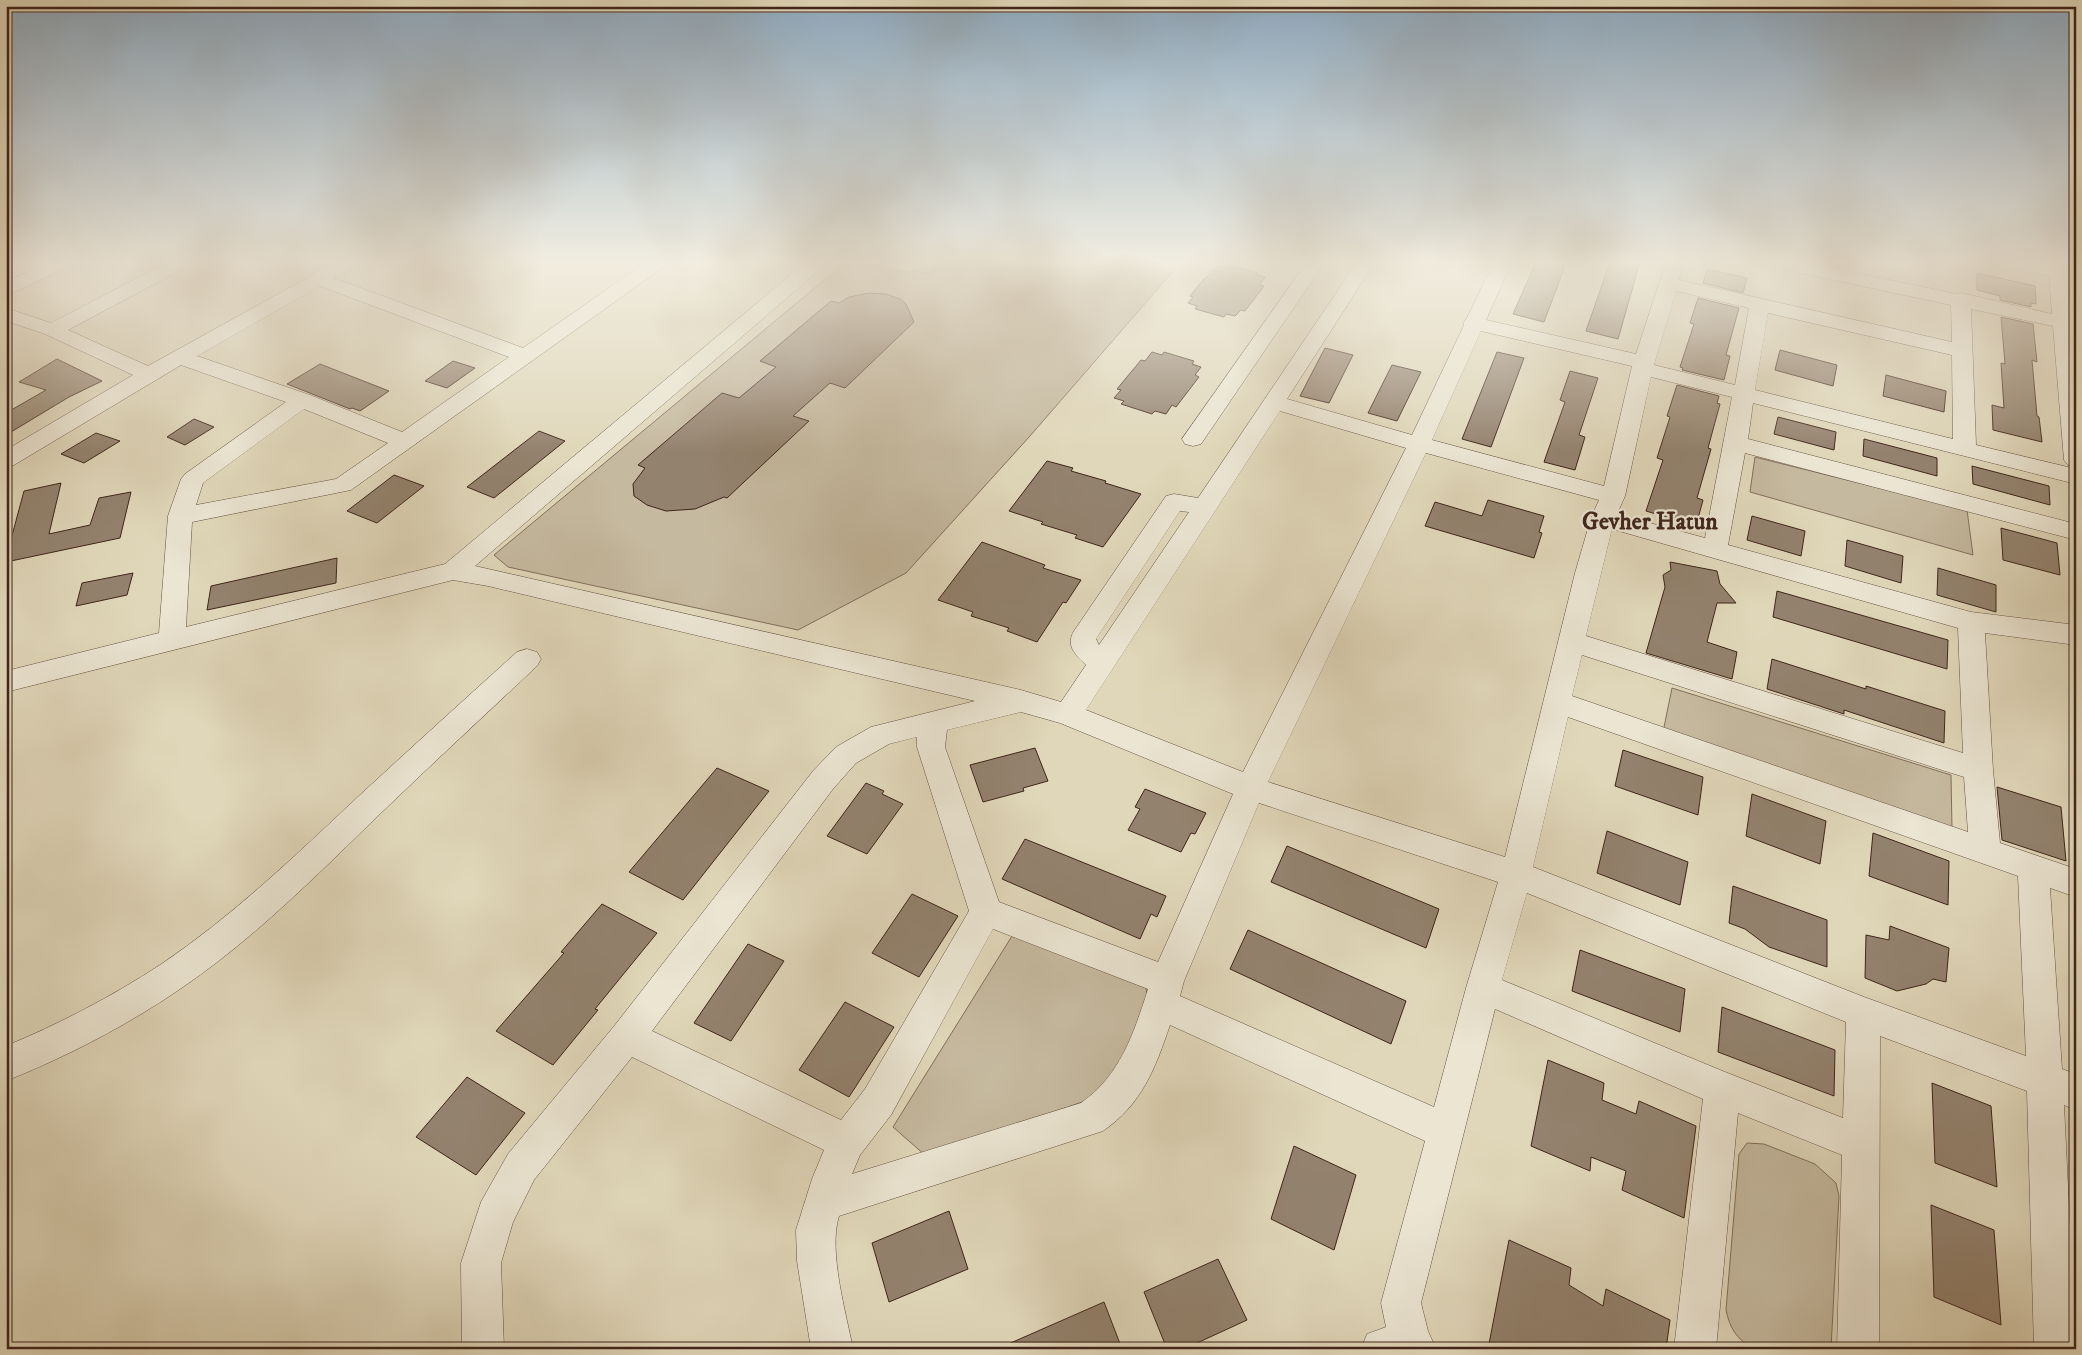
<svg xmlns="http://www.w3.org/2000/svg" width="2082" height="1355" viewBox="0 0 2082 1355" font-family="'IM FELL DW Pica',serif">
<style>
.green{fill:#c5b99f;stroke:#826f5d}
.building{fill:#93826e;stroke:#3f251b}
.lines{fill:none;stroke-linecap:round;stroke-linejoin:round}
.minor-casing{stroke:#675243;stroke-width:1}
.minor{fill:#ebe5d2;fill-rule:evenodd}
.labels{text-anchor:middle;dominant-baseline:central;stroke-width:4.5;stroke-linejoin:round;paint-order:stroke}
.district-label{font-size:24px;font-weight:bold;fill:#3f251b;stroke:#ebe5d2}
</style>
<rect width="100%" height="100%" fill="#e0d7ba"/>
<filter id="stains"><feTurbulence type="fractalNoise" baseFrequency=".004" numOctaves="4"/><feColorMatrix values="0 0 0 0 .2 0 0 0 0 .09 0 0 0 0 .02 0 0 0 .5 -.17"/></filter>
<radialGradient id="worn" r=".72"><stop offset=".6" stop-color="#630" stop-opacity="0"/><stop offset="1" stop-color="#630" stop-opacity=".3"/></radialGradient>
<!-- green -->
<path class="green" d="M846 262 929 273 942 262H1181L1030 436 906 573 798 630 508 567 494 555Z
M1755 457 1967 510 1973 555 1750 492Z
M1672 688 1951 775 1952 829 1663 732Z
M1012 936 1146 988 1149 1010 1120 1074 1091 1099 926 1156 893 1127Z
M1747 1143 1764 1144 1815 1164 1836 1183 1839 1196 1831 1349H1752C1736 1337 1730 1329 1726 1310L1739 1154Z"/>
<!-- building -->
<path class="building" d="M1536 262 1565 266 1544 322 1513 314Z
M1610 262H1640L1618 339 1586 331Z
M1219 265 1229 268 1231 266 1258 273 1257 275 1265 277 1260 285 1264 286 1245 311 1241 310 1235 316 1226 314 1224 317 1195 309 1197 306 1188 303 1193 297 1190 296 1203 280Z
M1707 269 1747 278 1743 293 1703 283Z
M1977 273 2035 286 2036 304 2031 303V307L2000 300V296L1977 290Z
M869 293 886 294 900 299 906 304 914 322 845 388 830 383 793 416 809 421 727 498 724 497 695 509 666 511 647 505 634 496 633 484 645 468 638 465 722 393 739 398 776 367 760 361 831 301 839 303 849 297Z
M1698 298 1739 308 1726 355 1730 356 1724 380 1682 370 1683 368 1680 367 1694 324 1690 323Z
M2001 317 2033 324 2037 362 2032 360 2037 416 2039 417 2042 442 1993 430 1992 405 2004 408 2001 363 2005 364Z
M1325 348 1353 355 1329 403 1300 396Z
M1780 350 1837 365 1833 386 1775 370Z
M1152 352 1162 355 1164 352 1194 361 1192 364 1201 367 1195 375 1199 377 1176 407 1172 405 1166 414 1155 411 1152 414 1121 404 1124 401 1114 398 1121 390 1117 389 1141 360 1145 361Z
M1497 352 1524 358 1491 447 1462 439Z
M57 359 102 381 69 397 6 435V413L46 390 19 382Z
M453 361 475 368 447 388 425 381Z
M320 364 389 391 360 411 352 408 350 409 287 384Z
M1392 365 1421 372 1397 421 1368 413Z
M1570 371 1598 378 1579 435 1585 437 1575 470 1544 462 1565 402 1560 400Z
M1886 375 1946 391 1944 412 1883 396Z
M1677 385 1719 396 1717 403 1720 404 1708 448 1711 449 1697 498 1703 500 1696 526 1646 511 1663 460 1657 458 1670 417 1667 416Z
M1778 417 1836 432 1834 450 1774 434Z
M194 419 214 427 185 445 167 437Z
M539 431 565 441 494 498 467 487Z
M96 433 120 441 84 463 61 454Z
M1864 439 1937 458V476L1863 456Z
M1047 461 1073 468 1071 471 1106 481 1105 483 1141 494 1103 547 1075 538 1077 535 1041 524 1043 522 1009 511Z
M1972 466 2049 486 2050 505 1973 484Z
M394 475 424 486 377 523 347 511Z
M61 483 49 534 90 525 99 498 131 492 120 538 6 562V551L8 543H10L24 491Z
M1488 500 1544 516 1539 532 1542 533 1534 558 1425 526 1435 502 1482 516Z
M1752 516 1805 531 1801 556 1747 540Z
M2001 528 2057 543 2060 575 2003 560Z
M1847 540 1903 556 1901 583 1845 566Z
M982 542 1045 565 1043 568 1081 580 1066 603 1063 602 1037 642 1007 631 1009 628 971 616 973 612 938 600Z
M337 558 336 583 207 610 211 586Z
M1670 562 1717 571 1720 584 1736 603H1717L1707 642 1737 652 1732 679 1646 653 1665 587 1663 575 1671 570Z
M1938 568 1996 585V612L1937 595Z
M133 573 127 595 76 606 82 583Z
M1777 591 1948 640 1947 669 1773 617Z
M1772 659 1866 689V686L1945 711 1944 743 1844 710V714L1767 689Z
M1035 748 1048 781 1023 788 1024 791 983 802 970 765Z
M1623 750 1703 777 1698 815 1615 786Z
M717 768 769 791 683 900 629 872Z
M866 783 884 791 882 794 903 804 867 854 827 836Z
M1997 787 2061 807 2066 861 2002 840Z
M1145 789 1206 813 1195 834 1191 833 1181 852 1128 830 1140 809 1135 807Z
M1752 794 1826 821 1820 864 1746 836Z
M1607 831 1688 862 1680 905 1597 873Z
M1873 833 1949 861 1948 905 1869 876Z
M1025 839 1166 896 1157 917 1151 914 1140 939 1002 879Z
M1287 846 1439 909 1426 948 1271 882Z
M1733 886 1827 920V967L1769 947 1745 929 1729 923Z
M912 894 958 916 919 977 872 953Z
M602 904 657 933 595 1009 598 1010 553 1065 496 1031 564 953 561 952Z
M1890 926 1949 948 1946 982 1933 979 1926 984 1897 991 1865 978 1866 935 1889 940Z
M1248 930 1406 1001 1391 1044 1230 969Z
M748 944 784 961 731 1041 694 1023Z
M1580 950 1685 989 1680 1032 1572 991Z
M845 1002 894 1027 849 1097 799 1070Z
M1722 1007 1835 1050 1834 1096 1718 1052Z
M1548 1060 1604 1083 1602 1100 1636 1114 1639 1101 1696 1126 1684 1218 1622 1190 1626 1171 1591 1157 1590 1171 1531 1146Z
M467 1077 525 1113 476 1175 416 1137Z
M1932 1083 1991 1106 1997 1187 1935 1163Z
M1294 1146 1356 1175 1334 1250 1271 1219Z
M1931 1205 1994 1230 2001 1325 1934 1297Z
M949 1211 968 1269 889 1302 872 1243Z
M1509 1240 1571 1268 1569 1285 1603 1306 1606 1289 1670 1320 1666 1349H1488Z
M1218 1259 1247 1320 1184 1349H1167L1144 1292Z
M1104 1302 1122 1349H997Z"/>
<g class="lines">
<!-- minor casing -->
<g class="minor-casing">
<path id="minor" d="M49 262H72L70 266 6 296V282Z
M168 262H190L188 266 68 330 148 366 336 262H358L356 266 334 278 523 348 646 262H667L665 266 351 490 192 522 186 627 445 564 806 262H824L823 267 475 566 1021 690 1061 702 1086 665C1076 655 1065 646 1074 631L1166 496 1174 494 1198 498 1357 262H1375L1287 399 1412 435 1464 325 1463 323 1467 318 1494 262H1512L1486 320 1636 354 1666 262H1684L1679 280 1952 342 1951 305 1778 268 1771 266 1769 262H1803L1957 294 1961 293 2052 314 2049 276 2001 266 1999 262H2035L2048 264V262H2066L2067 268 2076 269V281L2068 279 2072 318 2076 319V331H2074L2076 349V467L2068 465 2064 460 2053 326 1971 309 1976 445 2076 469V484L1753 403 1748 439 2076 524V540L1745 453 1728 545 1971 612 2076 625V645L1985 633 1993 770 2000 843 2076 869V897L2050 888 2062 1069 2076 1074V1110L2064 1105 2076 1349H2034L2027 1091 1880 1036 1879 1349H1837L1842 1155 1738 1113 1716 1349H1674L1703 1099 1495 1009 1421 1303 1428 1331 1436 1349H1361L1367 1334 1386 1327 1381 1303 1425 1141 1170 1025C1155 1069 1142 1104 1103 1131L839 1216C828 1251 846 1312 853 1349H811L797 1261 796 1230 812 1179 824 1150 632 1057 534 1180 513 1222 501 1263 504 1349H462L461 1263 481 1202 508 1154 615 1025 813 771 836 747 871 727 975 701 488 586 453 580 6 692V671L159 633 168 516 181 479 185 474 286 402 181 365 14 465 6 467V450L133 375 45 334 6 321V308L51 323ZM320 286 509 357 402 432 310 395 197 356ZM1676 291 1749 308 1735 385 1654 365ZM1768 313 1952 355 1953 439 1755 390ZM1481 331 1632 366 1604 486 1432 440ZM1651 377 1732 397 1705 538 1617 514 1625 496ZM304 409 388 443 336 479 196 505 203 483ZM1280 411 1406 448 1243 772 1086 710ZM1426 453 1599 500 1591 518 1575 573 1505 857 1268 782ZM1180 511 1189 512 1099 645 1096 639ZM1612 529 1958 628 1963 753 1586 636ZM1582 655 1964 777 1968 832 1572 696ZM1021 712 1060 723 1233 794 1158 962 999 902 945 747 947 730ZM1568 717 2018 876 2026 1056 1864 997 1533 867ZM917 737V747L969 911 865 1089 841 1120 652 1031 833 789 856 763 889 744ZM1259 803 1498 882 1466 988 1434 1107 1180 996 1184 981ZM1527 893 1846 1022 1843 1118 1725 1072 1502 980ZM993 929 1148 989C1134 1033 1120 1076 1081 1103L852 1174 860 1155 891 1115Z
M881 262H930L928 266 906 272 883 266Z
M1307 262H1325L1201 444 1193 446 1185 444 1182 439Z
M527 649 537 652 541 659 537 666C485 715 433 763 382 812 319 873 256 937 183 987 128 1025 68 1056 6 1081V1046C59 1024 111 997 160 965 233 916 297 854 361 794 413 746 465 699 517 652Z"/>
</g>
<!-- minor -->
<use href="#minor" class="minor"/>
</g>
<!-- sky -->
<linearGradient id="sky" x2="0" y2="1"><stop stop-color="#8faac0"/><stop offset="0.58" stop-color="#f1ede0"/><stop offset="1" stop-color="#f1ede0" stop-opacity="0"/></linearGradient>
<rect width="2082" height="451" fill="url(#sky)"/>
<g class="labels">
<!-- district labels -->
<g class="district-label">
<text x="1650" y="522">Gevher Hatun</text>
</g>
</g>
<!-- margin -->
<rect width="2082" height="1355" fill="none" stroke="#e0d7ba" stroke-width="25"/>
<rect x="8" y="8" width="2067" height="1340" fill="none" stroke="#3f251b" stroke-width="2.5"/>
<rect x="12" y="12" width="2057" height="1330" fill="none" stroke="#3f251b"/>
<rect width="100%" height="100%" filter="url(#stains)"/>
<rect width="100%" height="100%" fill="url(#worn)"/>
</svg>
